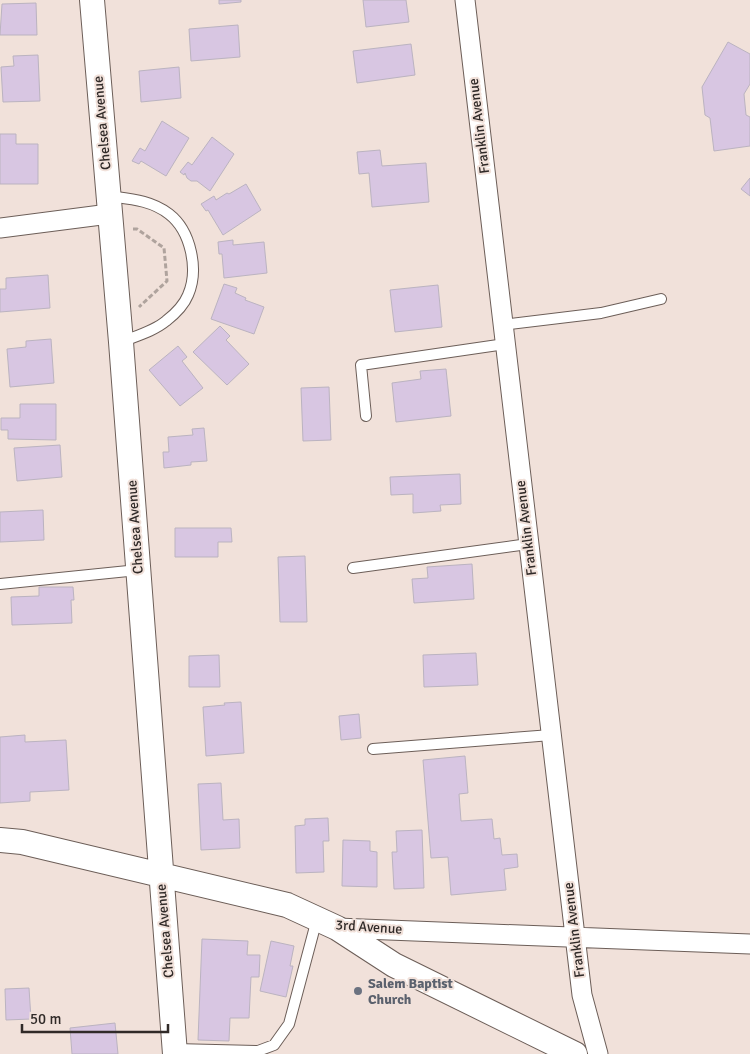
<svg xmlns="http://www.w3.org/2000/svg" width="750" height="1054" viewBox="0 0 750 1054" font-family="Signika,sans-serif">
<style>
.building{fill:#d8c6e2;stroke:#bbb3c0}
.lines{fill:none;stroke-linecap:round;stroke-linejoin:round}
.service-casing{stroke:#6c5e58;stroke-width:12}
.minor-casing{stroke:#6c5e58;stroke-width:21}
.tertiary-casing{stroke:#6c5e58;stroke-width:26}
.path{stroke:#afa39d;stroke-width:3;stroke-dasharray:5 2.5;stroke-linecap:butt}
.service{stroke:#fff;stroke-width:10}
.minor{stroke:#fff;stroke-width:19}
.tertiary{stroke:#fff;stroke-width:24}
.worship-dot{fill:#6b7280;stroke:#f1e1da;stroke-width:2}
.labels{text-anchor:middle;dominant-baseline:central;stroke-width:4;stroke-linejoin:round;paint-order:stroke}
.street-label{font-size:14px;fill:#302a28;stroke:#f1e1da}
.worship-label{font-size:14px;font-weight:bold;fill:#5b616d;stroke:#f1e1da;text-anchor:start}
</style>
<rect width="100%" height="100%" fill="#f1e1da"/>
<!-- building -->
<path class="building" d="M219 0H241V2L219 4Z
M363 0H406L409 22 366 27Z
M36 3 37 35H0L2 4Z
M238 25 240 57 191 61 189 29Z
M728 42 750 54V84L744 94 746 115 750 117V146L714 151 710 118 705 115 702 87Z
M411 44 415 75 357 83 353 51Z
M38 55 40 101 3 102 1 67 14 66 13 56Z
M179 67 181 98 141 102 139 71Z
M162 121 189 138 166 176 141 161 139 164 132 161 140 148 145 151Z
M0 134H16V144H38V184H0Z
M212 137 234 154 210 191 197 181H191L187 178 185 173 184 175 180 172 188 162 192 165Z
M380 150 382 166 426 163 429 202 372 207 369 173 359 174 357 152Z
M750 178V196L741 189Z
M246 184 261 210 223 235 208 210 206 211 201 204 214 196 216 200 227 193 229 194Z
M233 240V245L264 242 267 273 224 278 222 254H219L218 242Z
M48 275 50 308 0 312V289H6V278Z
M224 284 237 288 235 293 246 298 245 300 264 307 254 334 211 319Z
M438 285 442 327 395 332 390 290Z
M220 326 230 336 226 340 249 364 227 385 193 352Z
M51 339 54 383 10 387 7 349 26 347V341Z
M178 346 187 357 182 361 203 388 180 406 149 370Z
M446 369 451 416 396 422 392 383 421 379 420 371Z
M329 387 331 440 303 441 301 388Z
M20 404H56V440L8 439V430H1V418H20Z
M204 428 207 461 191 462V465L164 468 163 452H169L168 437 193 435 192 429Z
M60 445 62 477 17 481 14 448Z
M460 474 461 504 440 505 441 511 413 513V494L391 495 390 477Z
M43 510 44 540 0 542V512Z
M175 528H231L232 542H218V557H175Z
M305 556 307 622H280L278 557Z
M472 564 474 599 414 603 412 579 428 578 427 567Z
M39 587H73L74 600H71L72 623 12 625 11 597 39 596Z
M476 653 478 685 424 687 423 655Z
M219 655 220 687H189V656Z
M241 702 244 753 206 756 203 707 225 705 224 703Z
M359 714 361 738 341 740 339 716Z
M25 735V742L66 740 69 790 30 792V801L0 803V737Z
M465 756 468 793 459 794 461 821 492 819 494 839 500 838 502 855 517 854 518 867 504 869 506 890 451 895 448 857 431 858 423 760Z
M221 783 223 820 239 819 240 848 201 850 198 784Z
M328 818 329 841H323L324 872 296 873 295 826 305 825V819Z
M422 830 424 888 394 889 392 852H397L396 831Z
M343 840 370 841V851L377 852V887L342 886Z
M202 939 248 941 247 955H260L259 977H251L249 1018H230L229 1041 198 1040Z
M271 941 294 946 290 966H293L286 997 260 991Z
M29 988 31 1019 6 1020 5 989Z
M115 1023 118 1054H72L70 1028Z"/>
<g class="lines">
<!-- service casing -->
<g class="service-casing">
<path id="service" d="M108 196C130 199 151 200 169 214 191 231 199 270 188 295 184 305 175 314 166 321 154 331 136 336 121 342
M502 325 601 313 661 299
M366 416 361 365 505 344
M353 568 528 544
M0 584 138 570
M373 749 551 735
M175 1049 258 1051 274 1045 289 1024 317 919"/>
</g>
<!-- minor casing -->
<g class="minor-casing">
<path id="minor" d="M465 0 575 936 582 995 598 1054
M0 228 109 214
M337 928 750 944"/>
</g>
<!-- tertiary casing -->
<g class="tertiary-casing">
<path id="tertiary" d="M92 0 121 342 175 1054
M0 840 22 842 287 905 337 928 394 965 575 1054"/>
</g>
<!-- path -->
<path class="path" d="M133 229H137L164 248 167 281 139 307"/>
<!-- service -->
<use href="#service" class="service"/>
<!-- minor -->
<use href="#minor" class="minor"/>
<!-- tertiary -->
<use href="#tertiary" class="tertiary"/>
</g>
<!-- markers -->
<circle class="worship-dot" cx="358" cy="991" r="5"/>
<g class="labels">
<!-- street labels -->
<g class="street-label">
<text transform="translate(102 123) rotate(-95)">Chelsea Avenue</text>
<text transform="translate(479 126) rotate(-97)">Franklin Avenue</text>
<text transform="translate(135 527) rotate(-94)">Chelsea Avenue</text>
<text transform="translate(526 528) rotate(-97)">Franklin Avenue</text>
<text transform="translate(369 927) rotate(4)">3rd Avenue</text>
<text transform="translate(574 930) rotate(-97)">Franklin Avenue</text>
<text transform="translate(165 931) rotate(-95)">Chelsea Avenue</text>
</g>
<!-- worship labels -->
<g class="worship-label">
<text x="368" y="983">Salem Baptist<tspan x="368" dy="16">Church</tspan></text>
</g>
</g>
<!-- scale -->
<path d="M22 1024v8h146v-8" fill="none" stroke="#302a28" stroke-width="2.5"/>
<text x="30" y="1024" font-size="15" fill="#302a28" stroke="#f1e1da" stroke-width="4" paint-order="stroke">50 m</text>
</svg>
